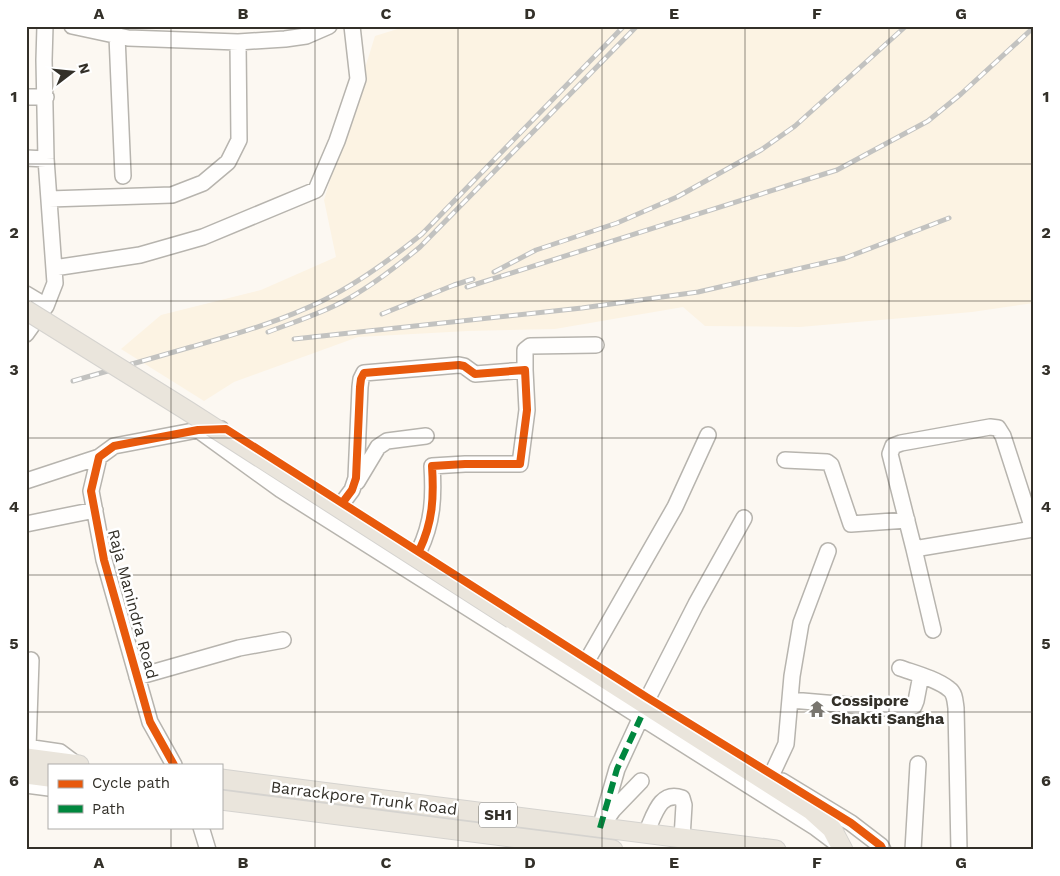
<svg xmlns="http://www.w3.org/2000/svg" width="1060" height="876" viewBox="0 0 1060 876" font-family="'Work Sans',sans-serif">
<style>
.built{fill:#fcf3e3}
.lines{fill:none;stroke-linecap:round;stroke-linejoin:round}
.minor-casing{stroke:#b7b4ae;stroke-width:18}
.major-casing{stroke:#d5d3cf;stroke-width:21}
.minor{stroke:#fffefd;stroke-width:15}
.major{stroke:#eae5dc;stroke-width:19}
.rail-casing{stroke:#c2c2c0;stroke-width:5}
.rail{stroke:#fff;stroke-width:3;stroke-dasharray:9;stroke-linecap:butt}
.major-bridge-casing{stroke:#d5d3cf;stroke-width:21;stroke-linecap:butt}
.major-bridge{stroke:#eae5dc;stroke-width:19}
.quiet{stroke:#00873e;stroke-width:6;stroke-dasharray:12 6;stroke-linecap:butt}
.cycleway-casing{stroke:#fff;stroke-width:11}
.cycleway{stroke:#e8590c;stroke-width:8}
.grid{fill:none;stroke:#333029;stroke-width:1;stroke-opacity:0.55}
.labels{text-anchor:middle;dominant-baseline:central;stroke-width:5;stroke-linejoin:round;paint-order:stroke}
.shield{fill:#fff;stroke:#706e69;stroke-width:1}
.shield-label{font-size:15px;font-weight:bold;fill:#333029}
.street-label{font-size:16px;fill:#333029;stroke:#fff}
.poi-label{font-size:16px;font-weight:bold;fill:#333029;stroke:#fff;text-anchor:start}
.neatline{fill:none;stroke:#333029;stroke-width:2}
.grid-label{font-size:16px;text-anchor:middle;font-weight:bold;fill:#333029}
</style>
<rect width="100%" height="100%" fill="#fcf8f2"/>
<!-- built -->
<path class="built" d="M407 26H1034V303L972 312 800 327 705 326 683 307 555 329 468 331 358 337 234 382 204 401 121 349 161 315 261 290 336 257 324 200 375 36Z"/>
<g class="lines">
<!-- minor casing -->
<g class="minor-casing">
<path id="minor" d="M72 26 128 38 238 42 285 39 306 36 329 26
M117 36 123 176
M26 97H46
M26 158 46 159
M49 199 172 195 203 183 228 162 239 140 238 42
M54 268 140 255 203 237 316 190 337 141 358 79 352 26
M26 294 46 306
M26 334 46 306 55 283 46 159 44 60 45 26
M525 370V350L530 346 596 345
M990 427 998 428 1003 436 1033 529 914 549 890 454 893 446 901 443Z
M198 430 281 490 816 828 836 843
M785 460 827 462 831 465 851 524 907 520
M26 481 99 457
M357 482 378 447 387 441 426 436
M343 502 352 490 356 478 360 387 361 379 364 373 459 365 464 366 475 374 525 370 527 410 520 464H465L432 466C434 497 433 522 419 551
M26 524 95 510
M914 549 933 630
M588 659 675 507 708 435
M900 668C914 673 937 679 949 689 955 693 955 701 956 708L959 850
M137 677 239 648 283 640
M648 698 696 604 744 518
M791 700 884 708C895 706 905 709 914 706L916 701 921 675
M26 747 60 752 76 764
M28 748 31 660
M174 765 150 722 104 560 91 491 99 457 114 446 198 430 221 429
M772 774 786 744 792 676 801 623 828 551
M782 781 851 823 881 846 883 850
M26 785 49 788
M606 820 613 810 641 781
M201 827 208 850
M600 828 617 769 641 717
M646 833C654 817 659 790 682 798L684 805 682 838
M913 850 918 764"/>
</g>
<!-- major casing -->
<g class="major-casing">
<path id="major" d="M512 619 811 810 832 829 843 850
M26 758 79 765
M26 774 49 777
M221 779 776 850
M221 800 613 850"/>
</g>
<!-- minor -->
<use href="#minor" class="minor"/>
<!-- major -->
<use href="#major" class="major"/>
<!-- rail casing -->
<g class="rail-casing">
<path id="rail" d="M494 272 536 250 617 223 677 197 761 150 795 126 906 26
M467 287 837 170 928 121 961 94 1034 27
M382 314 454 285 473 279
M268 332C294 322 320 314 344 301 372 286 396 267 420 247L637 26
M294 339 582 308 698 292 845 258 949 218
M73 381C112 370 152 358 191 347 236 334 282 321 324 300 360 282 391 259 422 234L624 26"/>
</g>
<!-- rail -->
<use href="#rail" class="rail"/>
<!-- major-bridge casing -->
<g class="major-bridge-casing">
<path id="major-bridge" d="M26 310 188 411 512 619"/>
</g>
<!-- major-bridge -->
<use href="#major-bridge" class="major-bridge"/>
<!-- quiet -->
<path class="quiet" d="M600 828 617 769 641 717"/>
<!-- cycleway casing -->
<g class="cycleway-casing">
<path id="cycleway" d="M343 502 352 490 356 478 360 387 361 379 364 373 459 365 464 366 475 374 525 370 527 410 520 464H465L432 466C434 497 433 522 419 551
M174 765 150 722 104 560 91 491 99 457 114 446 198 430 226 429 648 698 851 823 881 846 883 850"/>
</g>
<!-- cycleway -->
<use href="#cycleway" class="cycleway"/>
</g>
<!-- grid -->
<path class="grid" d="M171 26V765M315 26V850M458 26V850M602 26V850M745 26V850M889 26V850M26 164H1034M26 301H1034M26 438H1034M26 575H1034M26 712H1034M171 827V850"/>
<!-- icons -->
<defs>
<g id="temple-bare" transform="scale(1.35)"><path d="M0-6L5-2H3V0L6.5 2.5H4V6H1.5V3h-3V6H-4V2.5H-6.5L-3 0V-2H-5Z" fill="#79766f" stroke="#fff" stroke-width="2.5" paint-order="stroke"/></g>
</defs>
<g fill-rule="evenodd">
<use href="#temple-bare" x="817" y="709"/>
</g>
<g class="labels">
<!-- shield labels -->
<rect class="shield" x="479" y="802.5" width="38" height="25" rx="4"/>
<g class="shield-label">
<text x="498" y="815">SH1</text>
</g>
<!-- street labels -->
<g class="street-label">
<text transform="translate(133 604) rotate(75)">Raja Manindra Road</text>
<text transform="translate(364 798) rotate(7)">Barrackpore Trunk Road</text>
</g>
<!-- poi labels -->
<g class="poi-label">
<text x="831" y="700">Cossipore<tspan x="831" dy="18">Shakti Sangha</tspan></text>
</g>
</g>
<!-- border -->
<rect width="1060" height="876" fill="none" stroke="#ffffff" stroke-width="55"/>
<!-- legend -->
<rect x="48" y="764" width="175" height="65" fill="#ffffff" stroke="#adaca9"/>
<rect x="58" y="780" width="25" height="8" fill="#e8590c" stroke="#adaca9"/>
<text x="92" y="788" font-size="15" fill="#333029">Cycle path</text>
<rect x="58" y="805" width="25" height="8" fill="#00873e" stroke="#adaca9"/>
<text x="92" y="814" font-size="15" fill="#333029">Path</text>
<!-- north arrow -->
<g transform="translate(72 72) rotate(74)" stroke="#ffffff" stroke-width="4" paint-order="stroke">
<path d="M0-4L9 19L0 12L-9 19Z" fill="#333029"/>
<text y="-8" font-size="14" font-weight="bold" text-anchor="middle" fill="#333029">N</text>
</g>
<rect x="28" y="28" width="1004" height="820" class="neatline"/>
<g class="grid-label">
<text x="99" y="19">A</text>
<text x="243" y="19">B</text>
<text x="386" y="19">C</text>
<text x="530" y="19">D</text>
<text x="674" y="19">E</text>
<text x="817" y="19">F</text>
<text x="961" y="19">G</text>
<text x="14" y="102">1</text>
<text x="1046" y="102">1</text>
<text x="14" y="238">2</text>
<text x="1046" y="238">2</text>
<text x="14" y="375">3</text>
<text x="1046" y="375">3</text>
<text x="14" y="512">4</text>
<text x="1046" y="512">4</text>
<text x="14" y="649">5</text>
<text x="1046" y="649">5</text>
<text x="14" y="786">6</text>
<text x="1046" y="786">6</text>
<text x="99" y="868">A</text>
<text x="243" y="868">B</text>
<text x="386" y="868">C</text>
<text x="530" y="868">D</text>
<text x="674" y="868">E</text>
<text x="817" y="868">F</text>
<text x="961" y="868">G</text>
</g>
</svg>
